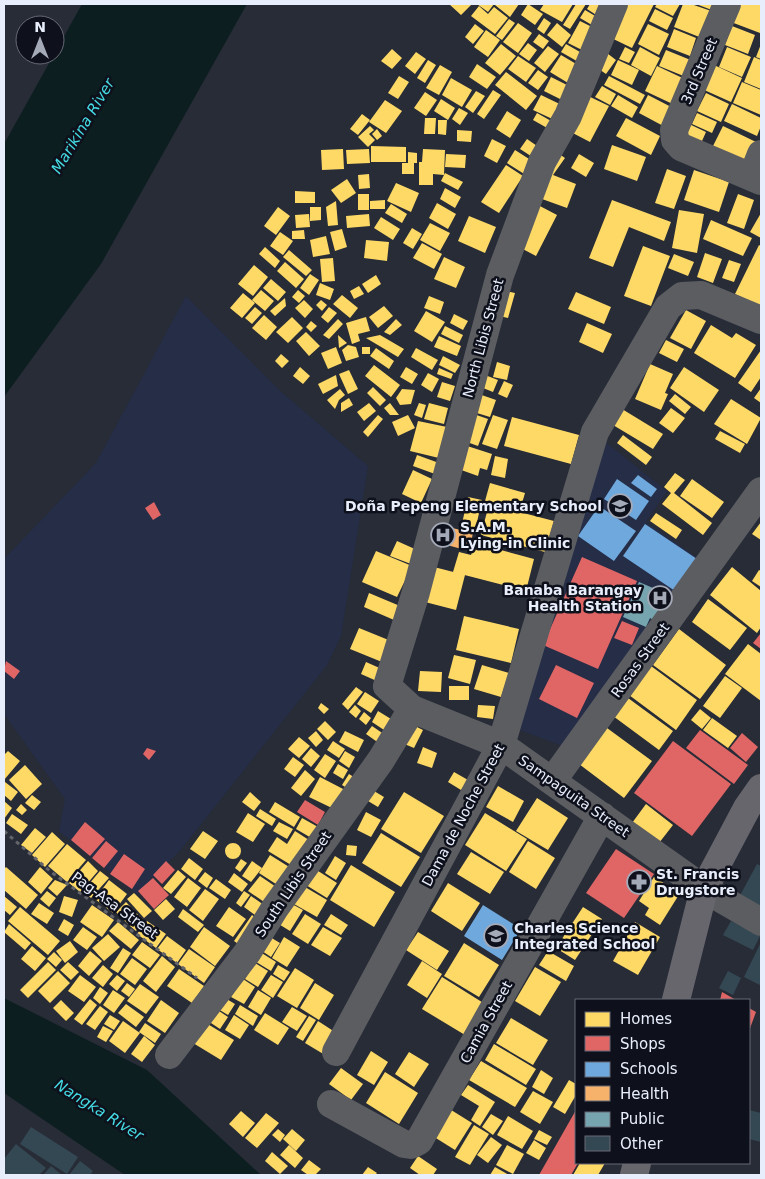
<svg xmlns="http://www.w3.org/2000/svg" width="765" height="1179" viewBox="0 0 765 1179" font-family="'DejaVu Sans',sans-serif">
<style>
.built{fill:#252d47}
.water{fill:#0d1e20}
.homes{fill:#ffd966}
.shops{fill:#e06666}
.schools{fill:#6fa8dc}
.health{fill:#f6b26b}
.public{fill:#76a5af}
.building{fill:#344854}
.lines{fill:none;stroke-linecap:round;stroke-linejoin:round}
.path{stroke:#64656a;stroke-width:3;stroke-dasharray:4 4;stroke-linecap:butt}
.minor{stroke:#5c5d61;stroke-width:28}
.major{stroke:#68666d;stroke-width:28}
.labels{text-anchor:middle;dominant-baseline:central;stroke-width:5;stroke-linejoin:round;paint-order:stroke}
.street-label{font-size:14px;fill:#e9eefd;stroke:#0e111b}
.poi-label{font-size:14px;font-weight:bold;fill:#e9eefd;stroke:#0e111b;text-anchor:start}
.water-label{font-size:15px;font-style:italic;fill:#44dce5;stroke:#0e111b}
</style>
<rect width="100%" height="100%" fill="#272c37"/>
<!-- built -->
<path class="built" d="M186 296 279 390 368 466 341 636 327 665 183 847 138 895 59 831 65 799 4 714V559L96 463Z
M604 441 667 491 646 522 701 560 568 748 512 727Z"/>
<!-- water -->
<path class="water" d="M82 4H247L101 264 4 397V144Z
M4 998 147 1070 261 1175H125L4 1093Z"/>
<!-- homes -->
<path class="homes" d="M449 4H472L461 15Z
M477 4H494L488 12Z
M496 4H519L510 17 495 5Z
M528 4 543 14 535 25 521 15Z
M544 4H573L562 22 540 10Z
M576 4H586L570 29 563 25Z
M590 4H598L607 9 601 18 587 9Z
M618 4H654L632 48 603 34Z
M657 4H680L673 16 655 7Z
M683 4H691L717 13 707 40 674 27Z
M696 4H720L717 12Z
M739 4H761L760 33 731 22Z
M479 6 488 14 494 7 508 18 495 34 471 16Z
M655 9 673 18 667 30 649 21Z
M585 10 602 20 597 28 580 18Z
M544 18 551 23 544 34 537 29Z
M509 19 515 23 502 40 496 36Z
M580 21 600 31 588 53 568 43Z
M518 23 532 33 518 53 503 42Z
M557 23 571 35 562 47 547 35Z
M475 24 484 31 473 44 465 37Z
M648 24 669 34 659 55 638 44Z
M732 26 755 35 748 54 725 45Z
M674 29 696 38 690 56 667 47Z
M486 30 500 40 488 57 474 47Z
M539 34 549 41 543 49 533 42Z
M528 43 537 50 529 61 519 54Z
M501 44 516 56 500 75 485 63Z
M566 44 587 56 582 64 561 52Z
M761 44V59L756 57Z
M548 46 559 54 545 72 534 63Z
M625 47 635 52 629 63 619 59Z
M640 47 660 58 651 76 631 65Z
M727 47 751 57 742 77 719 67Z
M392 49 402 58 392 69 381 61Z
M603 50 616 60 606 74 593 65Z
M666 50 693 61 686 77 659 66Z
M416 52 426 59 415 74 405 66Z
M561 55 583 68 573 86 550 72Z
M518 56 536 68 526 82 508 69Z
M754 57 761 60V89L744 82Z
M428 60 436 65 425 83 417 78Z
M618 60 639 70 632 85 611 75Z
M477 64 496 77 487 89 469 77Z
M440 65 452 72 439 95 426 88Z
M714 65 742 78 731 102 702 89Z
M657 66 691 82 679 107 645 91Z
M538 70 548 77 538 90 528 83Z
M506 72 537 96 526 110 495 85Z
M399 76 409 82 398 99 388 93Z
M609 76 645 95 640 104 604 85Z
M551 77 575 89 568 103 544 91Z
M451 78 472 90 462 107 442 95Z
M742 82 761 90V115L733 103Z
M602 86 616 94 610 105 595 97Z
M493 90 501 95 484 119 477 114Z
M476 91 485 96 473 113 465 107Z
M425 92 437 100 426 116 414 108Z
M706 93 729 104 721 122 697 111Z
M584 94 609 106 590 142 565 129Z
M541 95 568 108 561 123 533 110Z
M618 95 638 107 632 118 611 106Z
M648 95 677 110 667 128 639 113Z
M441 99 455 108 448 120 434 111Z
M385 100 402 111 386 133 369 122Z
M732 104 761 118V126L757 136 724 121Z
M459 108 468 113 460 125 452 119Z
M507 111 521 120 510 138 496 129Z
M537 113 560 126 556 133 533 120Z
M697 113 717 122 712 133 692 124Z
M362 114 370 120 358 135 350 129Z
M425 118H436L435 134H424Z
M626 118 660 136 651 155 616 136Z
M438 120H447L446 135 438 134Z
M687 123 706 132 698 150 679 141Z
M370 126 374 130 369 134 375 140 368 147 358 137Z
M723 126 756 142 743 170 709 154Z
M377 129 382 136 377 140 372 134Z
M457 130 472 131 471 142 457 141Z
M492 139 506 146 497 163 484 156Z
M527 139 540 148 534 158 520 149Z
M612 145 646 157 637 181 604 169Z
M371 146 406 147V162H371Z
M343 149 344 169 322 170 321 150Z
M369 149 370 163 347 164 346 150Z
M423 149 445 150 444 175 433 174V185H419V162H422Z
M515 150 537 164 529 177 507 163Z
M555 151 565 158 553 175 576 184 567 208 542 199Z
M408 152 417 153V163H414V174H402V163H408Z
M446 154 466 155 465 168 445 167Z
M579 154 594 163 586 177 571 168Z
M506 165 523 176 499 213 481 202Z
M667 169 686 176 674 209 655 203Z
M694 170 729 182 719 212 684 200Z
M445 173 463 182 458 190 441 181Z
M369 174 370 188 359 189 358 175Z
M347 179 356 193 341 203 331 190Z
M396 183 419 193 411 212 387 201Z
M445 188 461 197 455 208 440 199Z
M295 191 315 192V203H295Z
M358 194H369V210H358Z
M738 194 754 200 744 229 727 223Z
M385 200V209H370V201Z
M612 200 671 222 664 241 629 227 613 267 589 258Z
M336 201 338 225 328 226 326 207Z
M437 203 456 214 448 229 429 218Z
M391 204 407 214 402 223 385 213Z
M538 205 557 215 536 256 517 246Z
M278 207 290 216 276 235 264 226Z
M310 207H321V220L310 221Z
M679 210 704 214 697 253 672 248Z
M761 213V238L750 232Z
M309 214 310 227 296 228 295 215Z
M369 214 370 226 347 228 346 216Z
M469 216 496 227 485 253 458 241Z
M381 217 400 229 393 240 374 228Z
M711 220 752 238 743 256 703 239Z
M430 223 450 233 440 251 420 240Z
M412 228 422 234 413 249 403 243Z
M342 229 347 247 335 251 330 232Z
M304 230 305 239H292V231Z
M280 232 293 241 283 255 270 246Z
M326 236 330 254 313 257 310 240Z
M366 240 389 242 387 261 364 258Z
M422 243 442 254 434 269 413 258Z
M759 245 761 246V306L735 294Z
M643 246 670 256 651 306 624 296Z
M265 247 280 261 275 268 259 254Z
M289 250 312 270 306 276 283 257Z
M705 253 722 259 713 283 697 277Z
M674 254 694 262 688 276 668 268Z
M444 257 465 267 456 288 434 279Z
M333 258 335 281 322 282 320 259Z
M729 260 741 264 734 282 722 278Z
M285 262 304 279 296 288 277 271Z
M254 265 268 277 253 296 238 284Z
M310 274 319 280 309 295 300 288Z
M376 275 381 284 368 293 362 284Z
M271 279 286 292 278 301 263 288Z
M320 283 334 289 330 300 316 295Z
M359 286 364 294 354 299 350 291Z
M261 290 274 301 265 311 252 300Z
M298 290 305 296 299 303 292 297Z
M501 290 515 293 508 318 495 315Z
M576 292 611 307 604 324 568 309Z
M243 293 255 303 242 318 230 308Z
M342 295 358 308 350 318 333 304Z
M429 296 444 302 440 314 424 308Z
M285 298 286 306 275 316 270 311Z
M304 300 313 309 305 318 295 308Z
M321 300 327 305 322 311 316 305Z
M384 306 393 316 378 328 369 317Z
M255 307 262 313 252 324 245 318Z
M329 307 337 313 328 323 321 317Z
M686 310 706 321 691 349 670 338Z
M426 311 445 322 432 342 414 331Z
M454 314 468 321 463 330 450 323Z
M264 315 277 327 266 340 252 328Z
M292 317 303 328 288 343 276 332Z
M366 317 370 331 358 334 360 341 352 344 346 323Z
M338 319 343 324 329 339 323 335Z
M396 319 402 325 390 335 384 332Z
M311 321 317 326 311 332 306 327Z
M587 323 612 334 603 353 579 342Z
M711 325 732 338 736 333 756 345 735 378 694 353Z
M445 326 463 335 459 343 441 334Z
M306 332 320 346 309 356 296 341Z
M338 335 347 343 339 348Z
M380 335 404 349 398 357 366 338Z
M439 336 461 346 457 356 434 347Z
M666 340 684 349 677 362 659 353Z
M348 345 356 347 359 357 346 361 342 350Z
M336 347 342 363 328 369 321 353Z
M362 347H370V354H362Z
M376 348 394 361 389 369 370 356Z
M416 348 438 360 432 370 411 357Z
M761 350V377L751 392 738 383Z
M281 354 289 361 282 368 275 361Z
M443 356 460 365 455 373 439 365Z
M497 362 510 366 507 380 493 377Z
M650 364 673 374 665 393 668 394 661 410 635 399Z
M374 365 400 385 391 397 365 376Z
M300 367 310 376 303 384 293 376Z
M406 367 418 374 412 384 400 377Z
M684 367 719 390 704 412 670 388Z
M439 368 453 374 451 379 437 374Z
M349 370 358 389 348 394 339 374Z
M477 372 498 380 493 392 473 384Z
M428 373 439 379 432 392 421 385Z
M336 375 338 386 323 394 318 384Z
M504 381 513 385 507 398 498 394Z
M442 382 455 386 450 401 437 397Z
M373 387 386 400 380 406 367 393Z
M761 388V403L754 398Z
M340 389 345 395 339 400 335 409 327 400Z
M402 389 415 390 411 404 400 405 396 398Z
M473 392 496 400 490 417 467 410Z
M675 394 691 407 685 414 669 401Z
M349 398 353 405 341 412V403Z
M731 399 761 418 747 444 714 424Z
M369 403 376 411 364 421 357 412Z
M390 403 399 415H390L384 408Z
M419 403 426 405 422 418 414 415Z
M429 403 448 408 444 424 424 419Z
M671 408 685 418 673 433 659 423Z
M622 409 663 434 653 449 613 425Z
M465 411 488 419 478 446 456 438Z
M378 415 383 419 368 437 363 432Z
M408 415 415 428 398 436 392 422Z
M493 415 508 420 497 449 482 444Z
M512 417 579 435 571 464 504 446Z
M418 421 447 427 439 458 410 451Z
M720 431 745 444 740 453 715 439Z
M623 435 652 457 646 465 617 443Z
M458 443 492 454 487 470 480 468 478 476 450 466Z
M417 455 439 463 435 474 413 466Z
M495 456 508 459 505 478 491 475Z
M413 470 432 479 421 503 402 494Z
M675 473 685 480 674 493 712 523 703 535 662 504 671 493 664 487Z
M692 479 724 502 712 518 680 496Z
M490 483 525 493 520 510 485 501Z
M468 497 482 500 475 531 461 528Z
M489 504 554 521 545 552 481 535Z
M656 513 682 530 676 539 650 521Z
M761 522V540L752 534Z
M397 541 417 550 411 564 390 556Z
M475 543 534 559 526 591 453 572 459 552 471 555Z
M376 551 412 566 397 597 362 582Z
M434 567 465 575 456 610 425 602Z
M732 567 761 591V627L757 633 710 595Z
M759 570 761 571V587L752 581Z
M369 593 400 606 394 620 364 607Z
M708 599 747 628 730 650 692 622Z
M464 616 519 629 511 663 456 650Z
M359 628 391 641 382 662 350 649Z
M679 629 726 665 700 699 653 665Z
M748 644 761 654V701L725 674Z
M454 655 476 660 470 684 448 678Z
M366 662 384 670 379 682 361 674Z
M482 665 509 673 501 697 474 689Z
M651 666 697 700 676 730 629 695Z
M420 671 442 672 441 692 418 691Z
M725 676 742 688 720 718 703 706Z
M449 686H469V700H449Z
M356 687 363 692 348 710 342 704Z
M365 692 379 701 371 713 357 704Z
M628 698 673 731 659 750 613 716Z
M321 703 329 709 324 714 318 708Z
M355 705 361 711 356 718 349 712Z
M478 705 495 706 493 719 477 717Z
M700 709 711 718 702 729 691 720Z
M378 711 391 719 384 730 372 722Z
M364 712 371 718 366 725 359 719Z
M712 718 737 736 728 748 703 730Z
M325 721 336 732 328 740 317 729Z
M411 724 423 730 414 748 402 743Z
M372 726 388 737 383 746 366 734Z
M607 728 652 761 624 798 579 764Z
M316 731 323 740 316 747 308 738Z
M345 731 364 740 358 752 339 742Z
M299 737 310 746 299 758 288 749Z
M333 741 345 749 339 758 327 750Z
M423 747 437 753 432 768 417 763Z
M311 748 320 756 311 767 302 759Z
M8 751 20 761 4 780V755Z
M345 751 355 757 349 768 339 761Z
M325 754 336 761 325 778 314 770Z
M293 757 304 765 295 777 284 769Z
M338 764 348 770 343 779 333 773Z
M25 765 42 784 26 799 9 780Z
M305 770 315 779 301 796 291 788Z
M454 772 468 780 461 790 448 782Z
M349 774 360 781 353 792 342 785Z
M320 777 345 790 334 809 309 797Z
M5 782 18 792 11 801 4 795Z
M498 786 524 801 513 822 486 807Z
M369 788 384 797 378 807 363 798Z
M250 792 261 802 254 811 242 802Z
M404 792 444 816 421 853 381 829Z
M32 795 41 802 34 810 25 803Z
M537 798 568 818 548 850 516 831Z
M4 801 12 808 4 819Z
M275 802 300 817 294 827 269 812Z
M21 804 27 810 22 815 16 810Z
M646 804 673 825 659 843 632 823Z
M260 809 276 819 272 826 256 816Z
M366 812 381 820 371 837 357 830Z
M248 813 265 824 253 842 236 832Z
M485 813 527 839 506 871 465 845Z
M12 814 28 825 21 834 6 823Z
M302 818 327 832 320 843 296 829Z
M279 822 293 829 287 839 273 831Z
M35 828 46 837 32 853 21 845Z
M203 831 218 841 205 859 190 849Z
M295 831 312 842 296 868 268 851 277 837 287 844Z
M52 832 65 844 45 867 32 855Z
M381 833 420 857 401 887 362 863Z
M528 841 555 858 536 889 509 872Z
M225 851a8 8 0 1 1 16 0a8 8 0 1 1-16 0Z
M67 844 86 860 67 882 48 866Z
M347 845 357 846 356 856 346 855Z
M471 852 504 872 490 894 457 874Z
M270 855 294 870 282 888 259 873Z
M335 856 346 863 336 880 325 873Z
M189 858 203 869 195 880 181 869Z
M241 859 247 863 240 872 235 868Z
M88 861 98 871 80 892 69 883Z
M252 861 262 868 251 882 242 876Z
M351 865 395 892 374 927 330 900Z
M6 867 38 895 26 909 4 890V869Z
M40 867 53 879 41 894 28 882Z
M315 869 337 883 327 898 306 885Z
M178 870 186 877 171 894 163 888Z
M100 871 109 878 91 898 83 891Z
M205 872 213 878 207 888 198 881Z
M234 873 248 884 242 892 228 882Z
M260 876 282 891 270 906 248 891Z
M654 877 680 893 660 925 645 915 649 908 639 901Z
M188 878 201 888 187 907 174 897Z
M216 879 231 890 225 899 209 888Z
M55 880 67 885 57 896 48 888Z
M109 880 127 894 113 913 95 899Z
M448 883 480 903 462 931 431 911Z
M305 887 327 900 317 917 294 904Z
M205 889 219 899 203 921 189 910Z
M47 891 56 898 49 907 40 899Z
M244 891 250 895 241 907 236 903Z
M134 893 152 911 144 918 127 899Z
M4 896 17 907 10 915 4 910Z
M64 896 78 900 72 917 59 912Z
M251 896 271 910 263 921 244 907Z
M166 899 175 909 163 920 154 910Z
M126 902 138 915 128 924 116 912Z
M39 903 54 913 47 924 31 914Z
M290 903 303 910 290 931 277 923Z
M92 905 114 920 102 937 80 922Z
M20 907 60 941 48 955 8 921Z
M229 907 246 919 233 937 216 926Z
M583 907 602 919 575 960 556 948Z
M183 909 204 925 198 932 178 917Z
M305 914 321 924 308 944 292 934Z
M331 914 348 925 341 935 324 925Z
M252 915 262 923 244 948 234 941Z
M139 916 144 920 136 931 130 926Z
M64 919 74 925 68 936 58 930Z
M147 921 166 934 156 948 137 934Z
M118 922 139 940 131 949 109 931Z
M635 922 660 937 638 975 613 961Z
M9 924 31 943 25 950 4 932Z
M83 927 97 937 87 950 73 940Z
M204 927 230 946 215 966 190 947Z
M323 927 342 938 330 956 311 945Z
M418 932 449 951 437 970 406 950Z
M108 934 120 947 104 961 92 948Z
M167 936 186 950 177 963 157 949Z
M270 937 280 943 271 957 262 951Z
M284 937 300 947 287 967 272 958Z
M70 941 78 952 65 963 56 951Z
M142 942 160 955 150 968 132 955Z
M464 943 499 965 479 997 444 976Z
M32 946 46 958 35 971 21 959Z
M123 948 131 953 118 973 110 968Z
M189 949 215 967 204 983 178 964Z
M257 950 276 962 271 971 251 959Z
M90 951 102 961 89 976 78 966Z
M548 951 574 966 566 981 539 965Z
M54 952 62 960 56 967 47 959Z
M162 956 175 967 156 992 143 981Z
M132 958 147 969 135 985 120 974Z
M422 961 442 974 427 998 407 985Z
M48 962 56 970 28 998 20 990Z
M68 962 79 972 71 980 60 970Z
M255 963 268 971 258 987 245 979Z
M103 965 113 974 103 987 92 978Z
M278 965 290 972 284 981 273 974Z
M535 967 561 982 540 1016 515 1001Z
M295 968 314 980 297 1008 277 996Z
M179 969 204 986 192 1003 167 986Z
M58 971 70 983 50 1003 38 991Z
M80 975 96 987 84 1002 68 991Z
M117 975 125 981 117 991 109 984Z
M271 975 283 982 273 998 261 990Z
M442 977 485 1004 465 1035 422 1009Z
M243 979 255 987 244 1004 231 997Z
M127 983 135 989 129 997 121 991Z
M315 983 334 995 319 1020 300 1008Z
M140 984 159 997 146 1014 127 1001Z
M100 987 108 993 100 1004 93 998Z
M113 990 125 998 114 1013 103 1005Z
M258 990 271 998 261 1015 248 1007Z
M225 998 235 1004 228 1015 218 1009Z
M90 999 97 1005 82 1025 74 1019Z
M61 1000 74 1013 66 1021 53 1008Z
M161 1000 179 1013 165 1033 147 1021Z
M126 1004 144 1017 136 1027 118 1013Z
M240 1005 258 1016 253 1026 235 1014Z
M100 1006 108 1012 95 1030 86 1024Z
M292 1007 307 1016 297 1031 282 1022Z
M216 1009 228 1017 220 1029 208 1021Z
M265 1013 289 1028 278 1045 254 1030Z
M110 1015 120 1021 114 1030 104 1024Z
M234 1015 249 1025 240 1039 225 1030Z
M309 1016 316 1020 303 1041 296 1037Z
M511 1018 548 1040 533 1065 496 1043Z
M123 1021 140 1033 125 1053 109 1041Z
M318 1021 338 1034 325 1055 305 1043Z
M145 1023 161 1034 155 1043 139 1032Z
M206 1023 234 1040 221 1060 193 1043Z
M103 1026 113 1031 106 1042 97 1037Z
M144 1036 155 1045 142 1062 131 1054Z
M494 1044 536 1069 526 1085 485 1060Z
M371 1051 388 1062 374 1085 357 1075Z
M409 1052 429 1064 414 1087 395 1074Z
M481 1061 527 1088 515 1107 469 1080Z
M341 1068 363 1084 351 1100 329 1084Z
M541 1070 553 1078 544 1094 532 1087Z
M385 1072 418 1093 399 1124 366 1103Z
M569 1080 576 1084V1095L565 1114 553 1107Z
M468 1085 495 1102 480 1126 471 1120 479 1106 461 1095Z
M533 1091 553 1102 540 1124 520 1112Z
M448 1108 472 1123 455 1150 431 1135Z
M241 1111 255 1123 243 1137 229 1124Z
M266 1113 279 1123 257 1148 245 1138Z
M491 1114 503 1121 493 1135 482 1127Z
M508 1116 533 1131 522 1149 497 1135Z
M474 1125 489 1134 470 1165 455 1157Z
M278 1129 285 1135 280 1142 272 1135Z
M292 1129 305 1140 296 1151 283 1139Z
M539 1130 552 1137 547 1145 534 1139Z
M491 1137 502 1145 488 1163 477 1155Z
M534 1140 546 1148 539 1160 526 1153Z
M289 1145 303 1158 295 1168 280 1155Z
M507 1145 524 1154 513 1174 496 1165Z
M272 1152 288 1166 280 1174 265 1161Z
M418 1156 437 1169 433 1175H420L410 1168Z
M309 1160 321 1169 315 1175H308L301 1170Z
M580 1163H605L598 1175H573Z
M368 1167 377 1173 375 1175H362Z
M495 1167 509 1175H490Z"/>
<!-- shops -->
<path class="shops" d="M154 502 161 515 153 520 145 508Z
M582 557 637 581 598 669 543 645Z
M622 621 639 628 632 645 614 638Z
M761 633V649L753 643Z
M6 661 20 671 14 679 4 671Z
M556 665 594 683 577 718 539 699Z
M700 730 748 765 734 784 686 748Z
M742 733 758 747 746 762 730 748Z
M673 741 731 784 692 836 634 793Z
M147 748 156 751 149 760 143 754Z
M305 800 325 812 318 825 297 812Z
M85 822 105 839 90 856 71 840Z
M106 841 118 851 104 868 92 858Z
M616 849 654 874 624 918 586 893Z
M124 854 145 869 132 889 110 874Z
M166 861 175 870 162 884 153 875Z
M153 878 169 895 154 909 138 891Z
M722 992 736 1000H720Z
M749 1008 756 1012 749 1031Z
M576 1110 578 1163 571 1175H539Z"/>
<!-- schools -->
<path class="schools" d="M638 475 657 489 651 497 631 483Z
M617 479 649 501 636 520 604 499Z
M599 506 636 531 614 561 578 536Z
M645 524 697 559 675 591 623 556Z
M483 905 521 929 502 960 464 936Z"/>
<!-- health -->
<path class="health" d="M440 525 473 533 469 551 436 542Z"/>
<!-- public -->
<path class="public" d="M639 582 667 594 655 621 650 618 646 627 623 617Z"/>
<!-- building -->
<path class="building" d="M757 864 761 866V914L737 901Z
M731 921 760 936 753 950 723 935Z
M761 942V983L760 985 744 977Z
M728 971 741 978 733 995 719 988Z
M749 1110 761 1113V1142L749 1139Z
M31 1127 78 1157 67 1174 20 1144Z
M16 1144 46 1168 39 1175H4V1159Z
M80 1161 93 1171 90 1175H69Z
M51 1166 62 1175H43Z"/>
<g class="lines">
<!-- path -->
<path class="path" d="M4 831 51 872 197 978"/>
<!-- minor -->
<path class="minor" d="M614 4 568 116 542 162 500 275 416 592 387 686 412 709 501 745 704 889 761 922
M727 4 674 130 675 140 681 147 761 181
M752 177 761 154
M553 780 761 491
M336 1052 501 745 595 432 668 307 682 296 701 295 761 320
M169 1055 247 953 275 908 381 760 412 709
M331 1104 404 1144 411 1145 419 1141 602 816"/>
<!-- major -->
<path class="major" d="M676 1000 704 889 747 808 761 788
M634 1175 637 1163"/>
</g>
<!-- icons -->
<defs>
<g id="school-ring" transform="scale(1.25)"><circle r="9.5" fill="#0e111b" stroke="#a5aab8" stroke-width="1.5"/><path d="M0-5L7-2L0 1L-7-2ZM-4 1L0 2.5L4 1V4Q0 6-4 4Z" fill="#a5aab8"/></g>
<g id="hospital-ring" transform="scale(1.25)"><circle r="9.5" fill="#0e111b" stroke="#a5aab8" stroke-width="1.5"/><path d="M-5-5h3v3.5h4V-5h3V5h-3V1.5h-4V5h-3Z" fill="#a5aab8"/></g>
<g id="pharmacy-ring" transform="scale(1.25)"><circle r="9.5" fill="#0e111b" stroke="#a5aab8" stroke-width="1.5"/><path d="M-2-6h4v4h4v4h-4v4h-4v-4h-4v-4h4Z" fill="#a5aab8"/></g>
</defs>
<g fill-rule="evenodd">
<use href="#school-ring" x="620" y="506"/>
<use href="#hospital-ring" x="443" y="535"/>
<use href="#hospital-ring" x="660" y="598"/>
<use href="#pharmacy-ring" x="639" y="882"/>
<use href="#school-ring" x="496" y="936"/>
</g>
<g class="labels">
<!-- street labels -->
<g class="street-label">
<text transform="translate(699 71) rotate(-67)">3rd Street</text>
<text transform="translate(483 338) rotate(-75)">North Libis Street</text>
<text transform="translate(640 660) rotate(-54)">Rosas Street</text>
<text transform="translate(574 796) rotate(35)">Sampaguita Street</text>
<text transform="translate(463 815) rotate(-62)">Dama de Noche Street</text>
<text transform="translate(293 884) rotate(-56)">South Libis Street</text>
<text transform="translate(115 905) rotate(36)">Pag-Asa Street</text>
<text transform="translate(486 1022) rotate(-61)">Camia Street</text>
</g>
<!-- poi labels -->
<g class="poi-label">
<text x="602" y="506" text-anchor="end">Doña Pepeng Elementary School</text>
<text x="460" y="527">S.A.M.<tspan x="460" dy="16">Lying-in Clinic</tspan></text>
<text x="642" y="590" text-anchor="end">Banaba Barangay<tspan x="642" dy="16">Health Station</tspan></text>
<text x="656" y="874">St. Francis<tspan x="656" dy="16">Drugstore</tspan></text>
<text x="514" y="928">Charles Science<tspan x="514" dy="16">Integrated School</tspan></text>
</g>
<!-- water labels -->
<g class="water-label">
<text transform="translate(83 126) rotate(-59)">Marikina River</text>
<text transform="translate(99 1110) rotate(32)">Nangka River</text>
</g>
</g>
<!-- border -->
<rect width="765" height="1179" fill="none" stroke="#e9eefd" stroke-width="10"/>
<!-- legend -->
<rect x="575" y="999" width="175" height="165" fill="#0e111b" stroke="#666975"/>
<rect x="585" y="1012" width="25" height="15" fill="#ffd966" stroke="#666975"/>
<text x="620" y="1024" font-size="15" fill="#e9eefd">Homes</text>
<rect x="585" y="1036" width="25" height="15" fill="#e06666" stroke="#666975"/>
<text x="620" y="1049" font-size="15" fill="#e9eefd">Shops</text>
<rect x="585" y="1062" width="25" height="15" fill="#6fa8dc" stroke="#666975"/>
<text x="620" y="1074" font-size="15" fill="#e9eefd">Schools</text>
<rect x="585" y="1086" width="25" height="15" fill="#f6b26b" stroke="#666975"/>
<text x="620" y="1099" font-size="15" fill="#e9eefd">Health</text>
<rect x="585" y="1112" width="25" height="15" fill="#76a5af" stroke="#666975"/>
<text x="620" y="1124" font-size="15" fill="#e9eefd">Public</text>
<rect x="585" y="1136" width="25" height="15" fill="#344854" stroke="#666975"/>
<text x="620" y="1149" font-size="15" fill="#e9eefd">Other</text>
<!-- north arrow -->
<g transform="translate(40 40)"><circle r="24" fill="#0e111b" stroke="#666975"/>
<path d="M0-4L9 19L0 12L-9 19Z" fill="#a5aab8"/>
<text y="-8" font-size="14" font-weight="bold" text-anchor="middle" fill="#e9eefd">N</text>
</g>
</svg>
